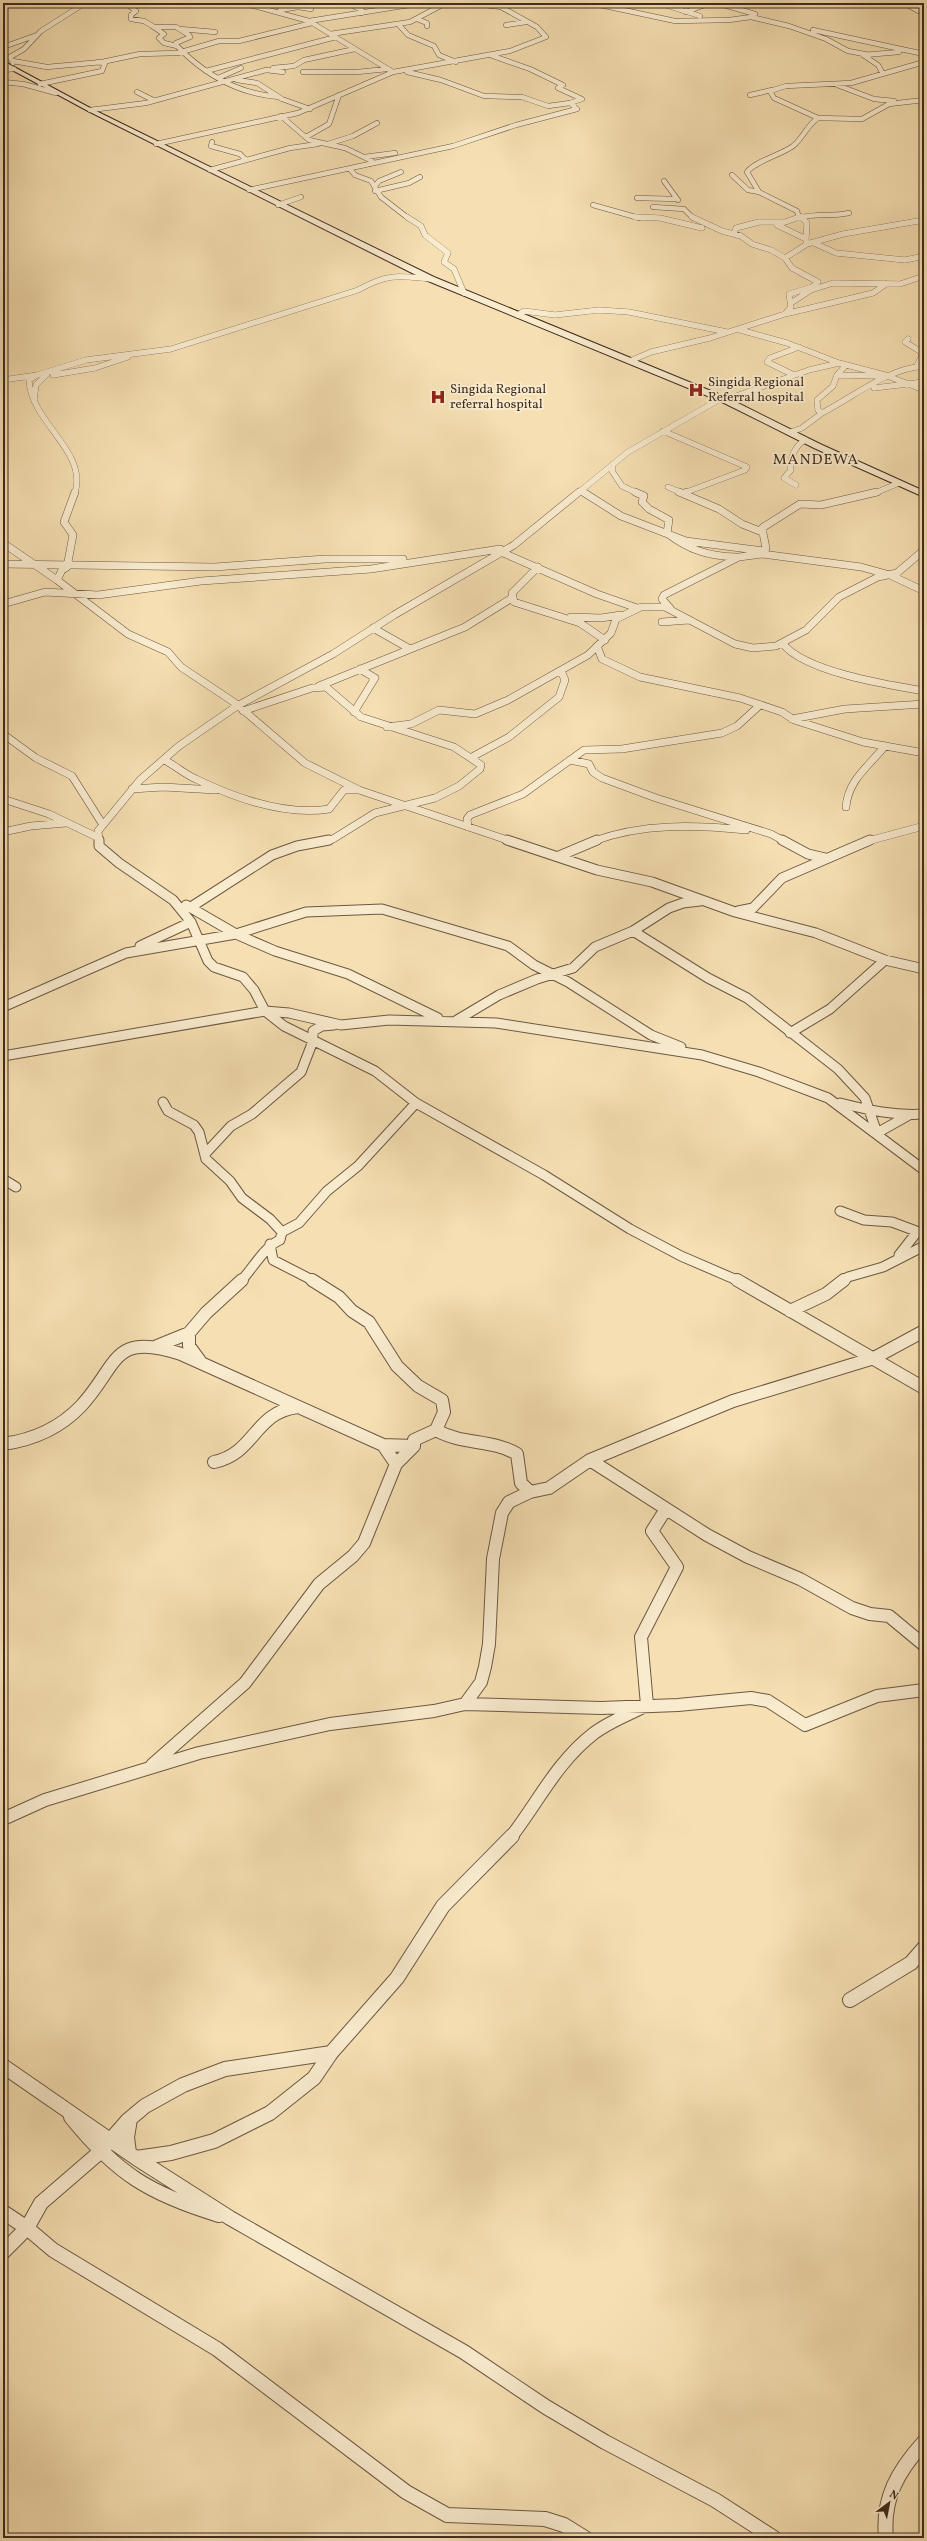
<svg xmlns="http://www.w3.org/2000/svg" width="927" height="2541" viewBox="0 0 927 2541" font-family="Vollkorn,serif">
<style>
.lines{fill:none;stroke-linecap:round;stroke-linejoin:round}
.street-far5-casing{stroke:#6c5843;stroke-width:5.5}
.street-far4-casing{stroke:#6c5843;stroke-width:6}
.street-far3-casing{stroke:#6c5843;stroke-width:8}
.street-far2-casing{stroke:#6c5843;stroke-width:11}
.street-far1-casing{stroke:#6c5843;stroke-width:14}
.street-casing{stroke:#6c5843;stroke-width:16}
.secondary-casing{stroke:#3e2b1e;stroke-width:2}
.street-far5{stroke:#f9ebce;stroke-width:4.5}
.street-far4{stroke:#f9ebce;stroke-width:5.5}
.street-far3{stroke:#f9ebce;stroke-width:7}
.street-far2{stroke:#f9ebce;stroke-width:9}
.street-far1{stroke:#f9ebce;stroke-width:12}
.street{stroke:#f9ebce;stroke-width:14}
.secondary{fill:#f9ebce;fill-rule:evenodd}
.labels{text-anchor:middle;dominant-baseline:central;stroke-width:4;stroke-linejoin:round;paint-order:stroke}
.far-poi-label{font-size:13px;fill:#3e2b1e;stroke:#f9ebce;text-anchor:start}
.far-quarter-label{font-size:15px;letter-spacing:1px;fill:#3e2b1e;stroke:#f9ebce}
</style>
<rect width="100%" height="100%" fill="#f6e0b3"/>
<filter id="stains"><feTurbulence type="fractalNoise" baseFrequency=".005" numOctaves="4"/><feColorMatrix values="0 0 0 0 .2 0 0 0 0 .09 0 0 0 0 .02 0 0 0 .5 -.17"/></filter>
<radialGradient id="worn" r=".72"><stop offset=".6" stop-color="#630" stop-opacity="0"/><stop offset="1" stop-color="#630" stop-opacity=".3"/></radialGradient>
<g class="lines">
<!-- street-far5 casing -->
<g class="street-far5-casing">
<path id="street-far5" d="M126 3 136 11 131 15V19L144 21 154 27H176L189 35 190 37 176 43 177 46C205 75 239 94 279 97
M243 3 309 21 393 72
M469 3 501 7 525 3
M591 3 675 21 729 20 751 17 789 26 826 39 848 51 870 55
M659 3 700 16
M717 3 755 14
M904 3 924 14
M280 10 298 7 311 9
M686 12 710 3
M362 13V10L355 7 366 3
M417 19 427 23V26
M309 21 409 5
M398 24 408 35 434 46 439 55 456 62
M506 25 526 22
M152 26 164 34 159 38 164 43 177 46
M180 29 215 32
M813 30 924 54
M330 34 410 22 442 5 457 3
M3 47 37 35
M863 55 878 65 883 74
M864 55 899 52
M13 61 47 67 102 62 140 54 178 53 219 41H239L312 23
M13 63 10 57 24 49 41 31 85 3
M273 68 294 66 304 60 355 49
M3 70 14 69
M206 71 336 37
M303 72H357L387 69
M407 72 441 80 484 96 522 97 548 106 570 103
M218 78 241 68
M237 80 257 83 282 99 310 109
M3 82 23 84 56 93
M40 84 102 71 105 63 97 62
M837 85 874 99 894 101
M137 92 153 100
M750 95 772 90
M90 110 146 103 266 70 283 72
M281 116 309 140 345 148 372 161 370 164
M818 118 862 119 889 104 924 100
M306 137 329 124 339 95
M212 142 211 146 240 154 246 160
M156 144 298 113 393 72 510 51 546 37 537 27 501 7
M328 144 353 136 377 123
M364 157 395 153
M350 169 355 175 371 181 381 197 408 218
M210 170 290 148 318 144
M732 175 748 190 759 192
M664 181 678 200
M375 186 379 181 401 172
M249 190 453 146 516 125 577 109 570 103 582 99 558 88 563 85 530 69 490 55
M375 191 409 183 420 177
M637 198 677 199
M278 205 301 197
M593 205 639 218
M653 207 684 209 693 218
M799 218C816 213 832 217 849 213
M799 218 797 211 759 192 747 172C755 161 781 155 793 146 804 137 807 125 818 118L774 98 770 91 786 86 851 83 924 62"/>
</g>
<!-- street-far4 casing -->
<g class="street-far4-casing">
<path id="street-far4" d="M407 217 421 226 425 235 448 253 444 262 454 269 464 293
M635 217 660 218 702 228
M692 217 722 231 741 236 752 244 771 250 785 258
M799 217 777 225 806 239 807 244
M801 217 807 223 806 239
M799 218 803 217
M734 234 736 228 759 222H785
M814 243 836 253 905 260 924 256
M791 303 811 290 833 283 900 284 924 276
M785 314 873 293 886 284
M518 315 524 311 555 315 599 310 629 312 727 332
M740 330 787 343 839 363 885 375 924 390
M908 339 905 342 923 353 917 366
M630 361 651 352 710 338 785 314 791 307 789 294 812 287 818 282 792 268 785 258 807 244 843 234 924 220
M53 375 95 368 128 357
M794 375 767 362 770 358 799 347
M837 375 877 376
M3 380 37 375
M874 388 924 382
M725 400 809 370 839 363
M34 401 36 385 47 374
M822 413C855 396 886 369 924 366
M663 431 747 467 745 470 684 493
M791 432 802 428 822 413 818 410 817 400 833 386 837 375 846 365
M613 464 612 471 622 486 637 493
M796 485 784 478 791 470C789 458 795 446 805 440
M668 487 682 493
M581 491 584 493
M75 493C88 451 31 423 29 380L37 375 86 360 171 349 358 290C389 273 397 276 431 279
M578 493 628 452 720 399
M875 493 899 483"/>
</g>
<!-- street-far3 casing -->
<g class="street-far3-casing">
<path id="street-far3" d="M75 492 64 522 73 535 67 567 62 570 57 580 128 634 168 652 181 667 235 703 305 763 359 790
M583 492 621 516 686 541 764 551
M635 492 644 496 642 502 649 509 669 520 667 533C689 550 708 556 736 557
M679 492 719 509 742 524 762 532
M684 493 687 492
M3 543 57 580
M501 552 597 594 637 608
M764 554 766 548 762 528 800 504 821 505 877 492
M3 564 215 567 325 559H403
M538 567 512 593 514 602 580 623 605 640
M3 604 45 592 98 595 201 581 371 569 500 549
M670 608 662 599 664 595 739 557 762 554 861 567 890 575 924 591
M571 617 601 618 621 615
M662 622 689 620
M373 628 410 649
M783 644C806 672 888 685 924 691
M597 646 602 659 640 677 740 698 782 712 794 720 863 742 924 753
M319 686 465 627 512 598
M243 711 312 688 326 687 361 717 454 747 481 765 480 769 459 786 435 798 375 813 333 839 324 841
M354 712 375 678 360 669
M792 719 845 709 924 704
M387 727 411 724 439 710 475 714 508 700 588 655 611 633 616 619 641 607H665L735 644 753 648 776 646 806 630 839 597 878 577 897 573 924 550
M3 734 36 758 72 776 103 825
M472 757 509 737 559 697 565 680 561 671
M164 760C175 765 184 774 196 779 235 798 285 816 329 809L344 790H359L510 841
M570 760 589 764 593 772 602 778 656 798 771 834 784 841
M132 789 163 787 216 790
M3 799 49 814 97 837
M846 807C848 780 869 766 885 746
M468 827 467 819 470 815 523 794 584 750 622 749 722 733 737 726 760 705
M3 832 31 826 66 823
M99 841 98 831 140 780 179 746 237 706 333 654 394 615 514 545 579 492
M594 841C643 823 695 825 746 830
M868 841 924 826"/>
</g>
<!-- street-far2 casing -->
<g class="street-far2-casing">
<path id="street-far2" d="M99 840V846L119 863 173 900 191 922 208 961 214 967 243 977 254 990 265 1011 284 1026 375 1071 416 1103 544 1175 630 1229 681 1256 739 1281
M507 840 597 870 652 882 735 912 816 933 885 960 924 969
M782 840 808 854 825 858
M559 856 597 840
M186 905 236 934 275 951 348 974 438 1018
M191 907 272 855 297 846 329 840
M738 911 753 908 782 878 870 840
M633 931 708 978 747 998 838 1069 865 1098 877 1133
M140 946 191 922
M3 1007 126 953 236 934 306 912 382 909 508 946 534 965 568 982 651 1035 681 1047
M457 1020 499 995 537 979 573 968 595 947 633 931 669 908 683 903 700 901
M790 1033 830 1009 885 960
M3 1056 265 1011 289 1013 341 1025 389 1020 496 1023 702 1055 759 1072 828 1098 924 1170
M163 1102 168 1111 194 1125 199 1132 206 1159 230 1181 242 1198 270 1219 282 1232
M840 1103C868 1110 895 1116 924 1114
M879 1136 877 1133 909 1115
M205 1154 231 1126 252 1114 301 1072 313 1041V1031L322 1026 334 1025
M3 1179 16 1187
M840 1211 864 1220 892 1222 924 1234
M270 1244 273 1260 314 1281
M899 1255 917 1232
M241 1281C253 1268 265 1246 280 1240L282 1232 299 1223 327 1191 358 1166 416 1103
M843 1281 848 1277 883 1267 924 1246"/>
</g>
<!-- street-far1 casing -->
<g class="street-far1-casing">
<path id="street-far1" d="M312 1280 339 1297 352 1311 369 1322 397 1366 418 1386 442 1400 444 1412 436 1430
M737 1280 924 1388
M790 1311 826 1294 844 1280
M189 1333V1346L200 1361
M157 1346 189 1333 206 1313 242 1280
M436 1430C462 1445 492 1439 517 1454L521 1483 530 1492 549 1488 590 1460 733 1401 874 1358 924 1331
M3 1444C33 1440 60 1428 81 1406 119 1365 111 1331 181 1354L383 1445 414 1446
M383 1445 396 1464
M590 1460 707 1535 748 1557 800 1579 852 1608 870 1614 889 1616 924 1645
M214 1462C255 1454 254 1412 298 1407
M465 1704 481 1682 485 1667 489 1644 493 1559 502 1513 509 1502 530 1492
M152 1765 245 1683 319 1584 353 1556 364 1543 396 1464 414 1446V1440L436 1430
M3 1819 45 1800 199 1753 330 1724 434 1711 465 1704 601 1708 678 1705 751 1698 768 1701 805 1725 877 1696 924 1690
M511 1837C538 1802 557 1762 593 1734 608 1722 630 1714 647 1705L641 1637 677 1567 652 1531 666 1509"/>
</g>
<!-- street casing -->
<g class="street-casing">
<path id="street" d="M850 2000 911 1963 924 1948
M3 2066 136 2158 230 2218 464 2352 546 2407 605 2442 715 2500 774 2538
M71 2117C117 2174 150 2194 219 2215
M129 2153 127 2137 130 2119
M136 2158 171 2153 214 2141 270 2113 314 2078 331 2053 397 1978 443 1906 512 1836
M3 2212 27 2228 53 2250 217 2349 406 2492 447 2515 545 2519 564 2525 585 2538
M3 2252 27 2228 41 2203 100 2152 127 2121 145 2106 183 2085 225 2069 331 2053
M886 2538C882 2498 898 2471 924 2442"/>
</g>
<!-- secondary casing -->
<g class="secondary-casing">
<path id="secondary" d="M3 61 92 109 434 277 728 398 820 444 924 491V497L814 448 722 402 428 281 88 111 3 65Z"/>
</g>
<!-- street-far5 -->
<use href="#street-far5" class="street-far5"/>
<!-- street-far4 -->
<use href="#street-far4" class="street-far4"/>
<!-- street-far3 -->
<use href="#street-far3" class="street-far3"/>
<!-- street-far2 -->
<use href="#street-far2" class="street-far2"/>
<!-- street-far1 -->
<use href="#street-far1" class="street-far1"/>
<!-- street -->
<use href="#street" class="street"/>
<!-- secondary -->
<use href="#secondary" class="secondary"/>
</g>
<!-- icons -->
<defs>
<g id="hospital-bare" transform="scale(1.2)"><path d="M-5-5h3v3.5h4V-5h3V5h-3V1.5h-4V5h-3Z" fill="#8f2418" stroke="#f9ebce" stroke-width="2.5" paint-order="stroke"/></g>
</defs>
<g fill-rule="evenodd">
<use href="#hospital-bare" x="696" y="390"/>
<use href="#hospital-bare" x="438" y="397"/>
</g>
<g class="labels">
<!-- far-poi labels -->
<g class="far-poi-label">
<text x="708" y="383">Singida Regional<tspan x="708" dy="15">Referral hospital</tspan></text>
<text x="450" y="390">Singida Regional<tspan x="450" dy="15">referral hospital</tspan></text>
</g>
<!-- far-quarter labels -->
<g class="far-quarter-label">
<text x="816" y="460">MANDEWA</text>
</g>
</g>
<!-- margin -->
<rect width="927" height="2541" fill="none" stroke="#f6e0b3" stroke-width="16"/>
<rect x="4" y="4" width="919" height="2533" fill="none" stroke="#3e2b1e" stroke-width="2"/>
<rect x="8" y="8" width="911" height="2525" fill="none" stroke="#3e2b1e"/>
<!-- north arrow -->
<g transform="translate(889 2503) rotate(32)" stroke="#f9ebce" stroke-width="3" paint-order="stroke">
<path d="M0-3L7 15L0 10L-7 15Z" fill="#3e2b1e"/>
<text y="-6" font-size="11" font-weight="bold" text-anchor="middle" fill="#3e2b1e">N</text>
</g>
<rect width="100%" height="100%" filter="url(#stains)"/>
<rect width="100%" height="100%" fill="url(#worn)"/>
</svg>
